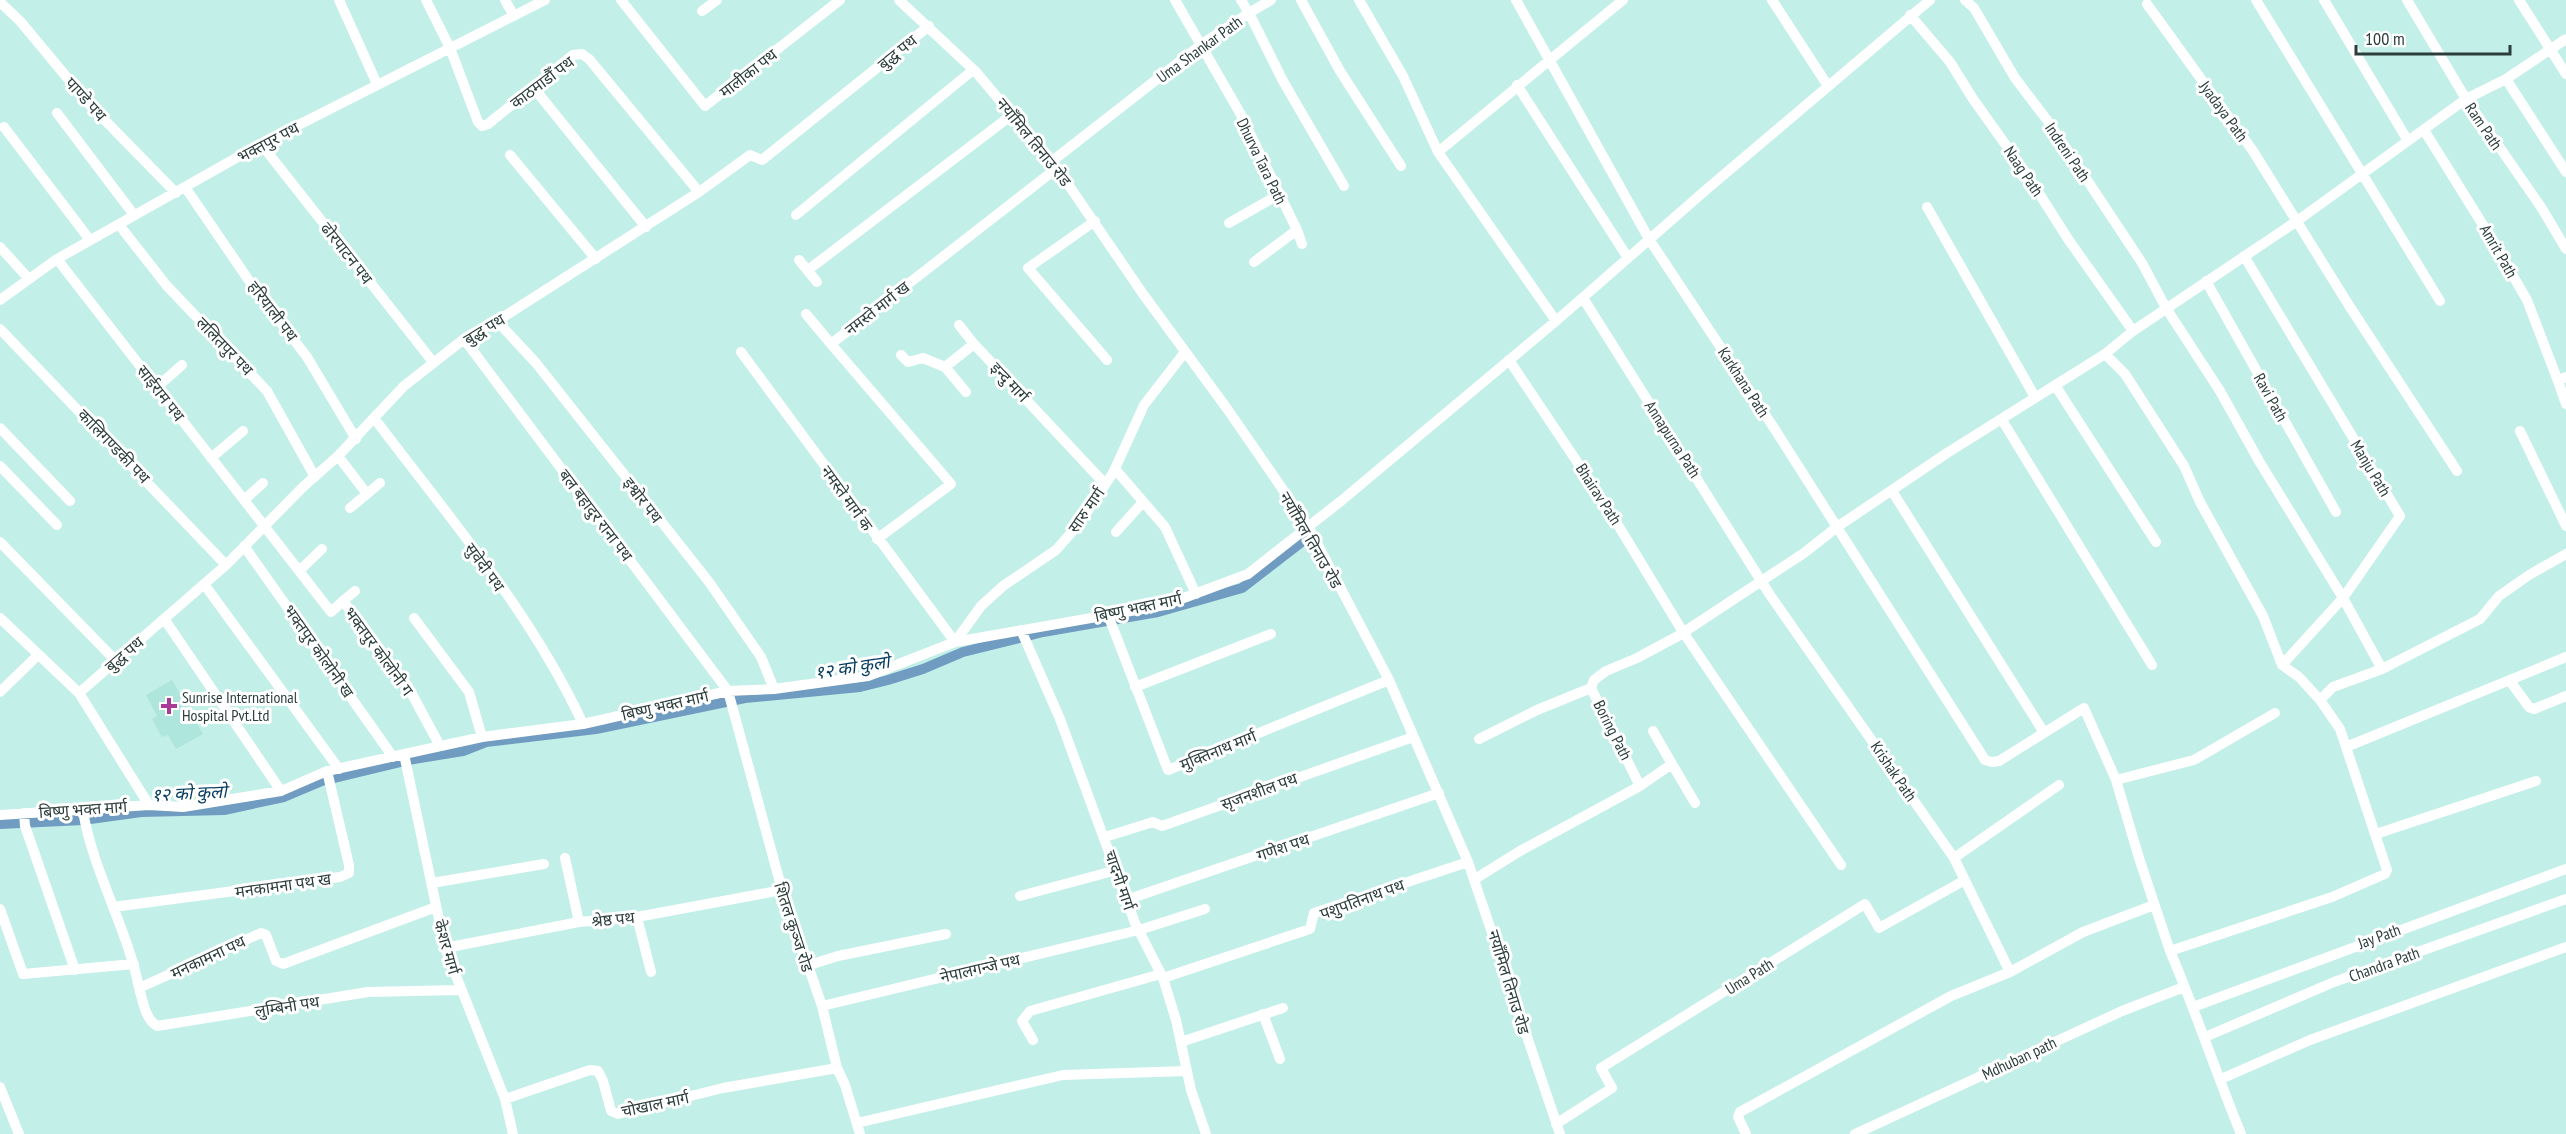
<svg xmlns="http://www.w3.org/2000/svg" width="2566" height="1134" viewBox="0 0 2566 1134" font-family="'PT Sans Narrow','Noto Sans Devanagari',sans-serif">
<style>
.built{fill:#aee5dd}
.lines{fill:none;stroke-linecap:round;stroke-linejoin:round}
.canal{stroke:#709cc1;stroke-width:10}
.minor{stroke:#fff;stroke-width:10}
.poi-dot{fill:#aa3a98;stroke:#fff;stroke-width:2}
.labels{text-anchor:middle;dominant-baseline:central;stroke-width:6;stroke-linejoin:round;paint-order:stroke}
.street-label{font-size:16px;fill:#2c3e3c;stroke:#fff}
.poi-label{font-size:16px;fill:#2c3e3c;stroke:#fff;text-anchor:start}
.water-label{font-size:18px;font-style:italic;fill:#053b5f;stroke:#fff}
</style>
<rect width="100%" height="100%" fill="#c2efe8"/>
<!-- built -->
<path class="built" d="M172 680 203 734 176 749 168 735 162 737 152 719 157 716 146 695Z"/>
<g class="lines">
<!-- canal -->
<path class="canal" d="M408 760 463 751 486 742 596 729 745 698 860 687 888 680 923 669 963 652 1043 632 1158 612 1242 588 1312 534
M0 824 83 820 141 812 224 810 284 797 322 781 409 760"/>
<!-- minor -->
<path class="minor" d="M339 0 377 84
M426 0 450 48 478 122 482 126 488 124 573 55 582 54 589 59 699 192
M505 0 514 16
M621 0 705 106 840 0
M899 0 976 72 1059 171 1143 294 1228 410 1308 526 1389 680 1468 862 1560 1134
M1175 0 1240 113 1297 230 1254 262
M1241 0 1249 13 1271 0
M1301 0 1340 71 1401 166
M1359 0 1403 76 1438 152 1556 321
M1516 0 1649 239 1774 428 1985 760 1992 762 1999 761 2084 708 2116 780 2139 858 2170 951
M1772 0 1828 86
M1965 0 1974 8 2015 78 2050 124 2142 263 2166 308 2220 391 2259 461 2343 598 2382 669
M2256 0 2440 301
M2324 0 2408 141
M2407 0 2466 99 2541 207 2566 249
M2519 0 2566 74
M0 2 20 21 89 104 176 193
M2147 4 2253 151 2350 307 2457 471
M702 11 717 0
M1910 15 1950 62 1973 99 2028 176 2068 239 2133 331
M2506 79 2566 172
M1517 85 1628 258
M533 87 646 227
M57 113 134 215
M4 127 90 240
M2424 130 2491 238 2527 300 2558 381
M261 144 433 362
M1438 152 1623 0
M510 155 596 259
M1051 162 1202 44 1249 13 1283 81 1344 186
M185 187 252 285 307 357 356 439
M1927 207 2035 397
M796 215 973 70
M1095 221 1028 268 1107 360
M1229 223 1278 195
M120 226 167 286 267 391 315 477
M1297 230 1302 244
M0 247 29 279
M2244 256 2400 516 2343 598 2282 665
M57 259 331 612 343 601 407 685 440 746
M799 260 817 282
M808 270 1013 114
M2206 281 2336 512
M1583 298 1770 595 1954 858 2010 972
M0 300 57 259 261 144 545 0
M806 314 831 344
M497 321 536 363 709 582 761 657 774 689
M959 325 974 344
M0 329 226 565
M464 339 728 691 782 890 822 1006 837 1068 845 1085 860 1134
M741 352 955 642 981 606 1003 586 1056 550 1079 524 1113 473 1144 405 1185 352
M2105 354 2125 374 2184 466 2200 502 2263 616 2282 665 2299 677 2320 700
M901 355 908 362 923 358 945 367 974 344 1105 484
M1509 360 1604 502 1683 632 1841 865
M945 367 966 392
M2566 377 2558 381 2566 404
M2055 385 2156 542
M157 387 182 365
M374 418C448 516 531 612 583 724
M2002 420 2152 665
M0 428 70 501
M2520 431 2566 526
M338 456 367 494
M211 458 243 431
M0 466 57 525
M1115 469 1165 527 1196 594
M1892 491 2043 731
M244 500 263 483
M350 508 380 483
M1116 532 1143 502
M877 539 951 484 831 344 1057 168
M0 542 116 661
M244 546 393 757
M299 571 322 549
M204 584 339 769
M343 601 355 591
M1108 615 1168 770 1389 680
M0 618 79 693 149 805
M414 618 469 692 482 737
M165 620 281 791
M1021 630 1060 719 1135 923 1163 978 1176 1020 1191 1090 1206 1134
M2510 681 2529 707 2534 709 2566 696
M1135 687 1271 634
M0 692 38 655
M79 693 226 565 304 486 338 456 404 386 464 339 497 321 699 192 750 155 762 160 929 26
M1653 731 1672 764
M1479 739 1537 710 1591 688
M2346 747 2566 657
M404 754 445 948 505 1099 513 1134
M2116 780 2194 760 2275 713
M1640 786 1672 764 1695 803
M83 811C93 872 127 927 139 988L261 933 266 935 276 961 283 964 436 907
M24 813 25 826 75 970
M0 815 149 805 183 807 281 791 327 771 482 737 583 724 728 691 774 689 868 676 955 642 1165 605 1248 574 1341 501 1556 321 1707 189 1930 0
M2376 834 2536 781
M1105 837 1153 822 1162 826 1413 737
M565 858 579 922
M1954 858 2059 785
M1475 879 1520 851 1640 786 1591 688 1594 680 1606 671 1637 658 1678 636 1804 553 1837 527 1947 453 2105 354 2133 331 2297 221 2466 99 2506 79 2566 39
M432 883 544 864
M1020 896 1117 870
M1126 900 1439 793
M113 907 340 877 349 873V865L327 771
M0 909 23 974 134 964
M637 917 651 972
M445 948 579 922 637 917 782 890
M806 966 838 956 946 934
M1163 978 1310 929 1314 913 1468 862
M139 988C143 1001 145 1019 157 1026L368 992 460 990
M822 1006 1139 930 1205 909
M2193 1007 2566 869
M1263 1014 1280 1059
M2205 1037 2334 982 2566 899
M1033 1040 1022 1021 1030 1011 1161 974
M1181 1042 1283 1008
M2221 1079 2310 1040 2566 947
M0 1087 19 1134
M505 1099 590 1070 598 1071 603 1081 611 1111 618 1114 723 1088 837 1068
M857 1123 1063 1075 1187 1071
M1556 1124 1612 1088 1601 1068 1865 904 1879 928 1965 880
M1746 1134 1738 1117 1740 1112 1951 996 2010 972 2083 932 2154 905
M1855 1134 2122 1011 2184 987
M2241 1134C2216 1073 2196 1012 2170 951L2332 897 2385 874 2387 870 2340 729 2320 700 2333 687 2382 669 2480 619 2499 596 2529 575 2566 554"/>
</g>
<!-- markers -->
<path class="poi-dot" d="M166 697h6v6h6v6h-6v6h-6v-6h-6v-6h6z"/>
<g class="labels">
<!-- street labels -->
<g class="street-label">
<text transform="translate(1199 49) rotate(-36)">Uma Shankar Path</text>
<text transform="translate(897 52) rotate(-39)">बुद्ध पथ</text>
<text transform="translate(748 73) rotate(-38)">मालीका पथ</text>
<text transform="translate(542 82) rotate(-37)">काठमाडौँ पथ</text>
<text transform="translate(86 99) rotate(48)">पाण्डे पथ</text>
<text transform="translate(2224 111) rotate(54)">Jyadaya Path</text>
<text transform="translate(2484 126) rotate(56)">Ram Path</text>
<text transform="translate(268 142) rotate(-28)">भक्तपुर पथ</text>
<text transform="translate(1034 142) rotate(51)">नयाँमिल तिनाउ रोड</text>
<text transform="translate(2068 152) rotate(56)">Indreni Path</text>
<text transform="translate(1262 161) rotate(64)">Dhurva Tara Path</text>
<text transform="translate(2024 171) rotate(56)">Naag Path</text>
<text transform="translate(2499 251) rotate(60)">Amrit Path</text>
<text transform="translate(347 253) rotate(52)">ढोरपाटन पथ</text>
<text transform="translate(877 308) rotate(-38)">नमस्ते मार्ग ख</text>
<text transform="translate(273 311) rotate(53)">हरियाली पथ</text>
<text transform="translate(484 329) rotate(-31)">बुद्ध पथ</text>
<text transform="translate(225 346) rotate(46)">ललितपुर पथ</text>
<text transform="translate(1010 382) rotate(47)">इन्दु मार्ग</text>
<text transform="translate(1744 382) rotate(57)">Karkhana Path</text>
<text transform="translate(161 393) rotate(52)">साईराम पथ</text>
<text transform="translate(2271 397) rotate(61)">Ravi Path</text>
<text transform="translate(1673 439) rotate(57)">Annapurna Path</text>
<text transform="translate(114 446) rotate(46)">कालिगण्डकी पथ</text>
<text transform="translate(2371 468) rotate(59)">Manju Path</text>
<text transform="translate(1599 494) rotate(57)">Bhairav Path</text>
<text transform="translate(847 498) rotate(54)">नमस्ते मार्ग क</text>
<text transform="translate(643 500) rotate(52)">इश्वोर पथ</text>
<text transform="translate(1086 510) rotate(-55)">सारु मार्ग</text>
<text transform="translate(596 515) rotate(53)">बल बहादुर राना पथ</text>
<text transform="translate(1311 540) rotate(60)">नयाँमिल तिनाउ रोड</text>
<text transform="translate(485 567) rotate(54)">सुवेदी पथ</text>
<text transform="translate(1138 607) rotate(-12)">बिष्णु भक्त मार्ग</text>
<text transform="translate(319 651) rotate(55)">भक्तपुर कोलोनी ख</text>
<text transform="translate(379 651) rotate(54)">भक्तपुर कोलोनी ग</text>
<text transform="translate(124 654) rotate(-40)">बुद्ध पथ</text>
<text transform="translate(665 705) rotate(-13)">बिष्णु भक्त मार्ग</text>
<text transform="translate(1613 730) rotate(63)">Boring Path</text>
<text transform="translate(1218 750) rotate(-22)">मुक्तिनाथ मार्ग</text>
<text transform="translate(1894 771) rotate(56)">Krishak Path</text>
<text transform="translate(1259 791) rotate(-20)">सृजनशील पथ</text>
<text transform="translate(83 809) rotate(-4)">बिष्णु भक्त मार्ग</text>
<text transform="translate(1283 847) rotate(-19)">गणेश पथ</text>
<text transform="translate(1120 880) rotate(71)">चादनी मार्ग</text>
<text transform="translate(283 885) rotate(-8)">मनकामना पथ ख</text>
<text transform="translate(1362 899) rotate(-20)">पशुपतिनाथ पथ</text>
<text transform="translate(613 919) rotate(-6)">श्रेष्ठ पथ</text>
<text transform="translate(794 927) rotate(72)">शितल कुञ्ज रोड</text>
<text transform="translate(2379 936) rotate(-20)">Jay Path</text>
<text transform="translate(447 947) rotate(74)">केशर मार्ग</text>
<text transform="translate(208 957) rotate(-25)">मनकामना पथ</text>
<text transform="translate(2384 964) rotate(-20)">Chandra Path</text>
<text transform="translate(980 968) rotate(-13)">नेपालगन्जे पथ</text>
<text transform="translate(1749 976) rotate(-32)">Uma Path</text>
<text transform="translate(1509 982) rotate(73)">नयाँमिल तिनाउ रोड</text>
<text transform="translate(287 1006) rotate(-9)">लुम्बिनी पथ</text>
<text transform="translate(2019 1058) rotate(-25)">Mdhuban path</text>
<text transform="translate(655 1104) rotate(-12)">चोखाल मार्ग</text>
</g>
<!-- poi labels -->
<g class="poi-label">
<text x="182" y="697">Sunrise International<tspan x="182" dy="18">Hospital Pvt.Ltd</tspan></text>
</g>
<!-- water labels -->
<g class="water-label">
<text transform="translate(852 667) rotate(-9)">१२ को कुलो</text>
<text transform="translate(189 793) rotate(-3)">१२ को कुलो</text>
</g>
</g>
<!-- scale -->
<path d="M2356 45v9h154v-9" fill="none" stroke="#2c3e3c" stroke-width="3"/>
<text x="2365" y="45" font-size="18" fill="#2c3e3c" stroke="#ffffff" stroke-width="4.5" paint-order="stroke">100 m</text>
</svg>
